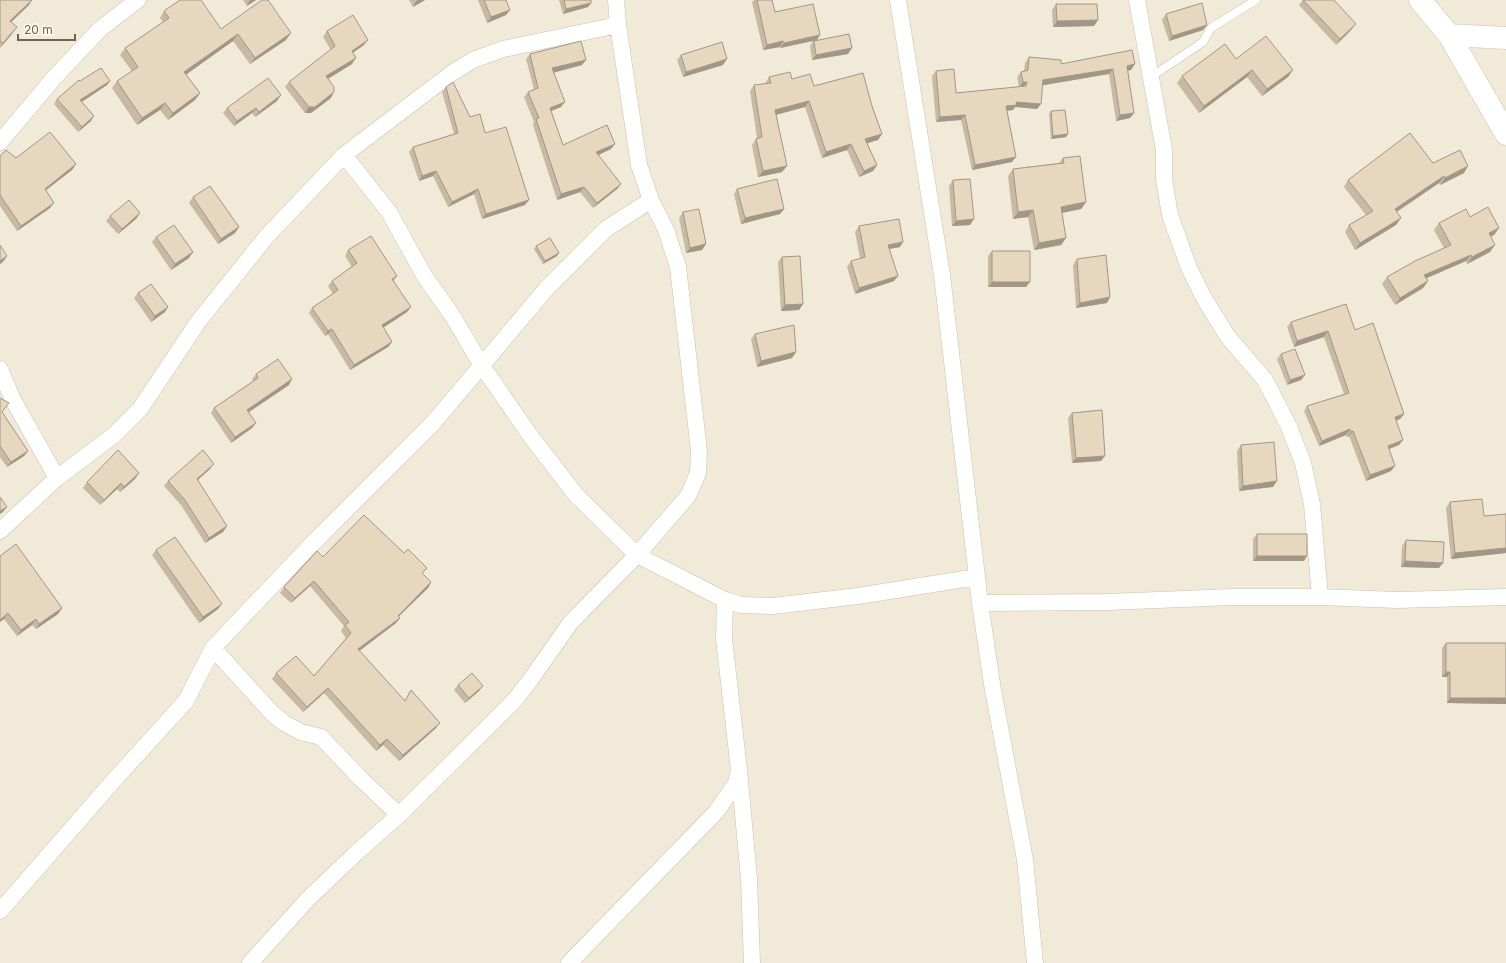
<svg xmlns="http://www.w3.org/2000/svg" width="1506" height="963" viewBox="0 0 1506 963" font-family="Inter,sans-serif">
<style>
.residential{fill:#f1ead8}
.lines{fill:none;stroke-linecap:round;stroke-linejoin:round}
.lane-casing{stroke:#cbc1b0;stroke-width:9}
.street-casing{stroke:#cbc1b0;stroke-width:17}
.secondary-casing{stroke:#cdc2ae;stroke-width:23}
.lane{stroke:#fff;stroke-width:8}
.street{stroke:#fff;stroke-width:16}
.secondary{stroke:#fff;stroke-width:22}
.wall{fill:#c7b9a4}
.shaded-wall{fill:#a29686}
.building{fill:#e7d7bf;stroke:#a29686}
</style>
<rect width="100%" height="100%" fill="#faf7e9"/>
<!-- residential -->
<path class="residential" d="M0 0H1506V963H0Z"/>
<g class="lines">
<!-- lane casing -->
<g class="lane-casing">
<path id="lane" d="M1151 77 1203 42 1211 28 1256 0"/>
</g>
<!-- street casing -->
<g class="street-casing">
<path id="street" d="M898 0 942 275 980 603 993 690 1025 860 1035 963
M1137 0 1164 150V179L1170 215 1189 268 1205 300 1228 337 1265 380 1289 427 1303 463 1312 504 1320 597
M0 142 54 78 100 29 138 0
M344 155 389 212 425 277 452 315 482 366 532 438 576 495 637 555 725 600 741 605 773 606 858 596 977 577
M0 369 13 400 57 478
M0 531 57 478 114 435 140 409 198 322 267 236 344 155 452 73 473 60 503 49 618 25
M725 600 724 639 739 770 749 879 752 963
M980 603 1107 602 1233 597H1320L1397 600 1506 597
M213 648 272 713 284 723 301 732 321 737 361 779 399 815
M0 911 115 779 186 701 213 648 308 548 433 423 547 288 606 229 651 200
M250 963 308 899 355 854 399 815 514 701 531 679 571 622 637 555 688 496 698 473 699 451 678 267 666 230 651 200 639 165 618 25 616 0
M569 963 716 812 736 783 738 774"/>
</g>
<!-- secondary casing -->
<g class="secondary-casing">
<path id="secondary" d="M1420 0 1449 35 1506 134
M1449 35 1506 38"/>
</g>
<!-- lane -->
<use href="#lane" class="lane"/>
<!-- street -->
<use href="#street" class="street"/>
<!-- secondary -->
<use href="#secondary" class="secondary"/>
</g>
<!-- wall -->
<path class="wall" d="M0 0 29 5 11 22 12 34 0 48Z
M243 0H256L247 6Z
M409 0H425L413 7Z
M478 0H506V15L487 23Z
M559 0H591V3L588 7 563 14Z
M754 0H772L775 12 817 40 848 54 812 60 810 46 813 41 780 48V47L763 50 752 2Z
M1303 0 1352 29 1336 45 1299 5Z
M1056 4 1094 26 1053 27 1052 10Z
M164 11 221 29 286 40 250 64 233 41 186 74 200 93 195 100 168 120 160 110 137 125 112 88 117 81 132 71 120 55 125 48 163 22 160 18Z
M1166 14 1207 25 1203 30 1169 41 1162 20Z
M327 31 364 45 353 53 352 64 328 78 331 98 311 113H305L285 87 289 82 331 50 323 37Z
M530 54 582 65 553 73 561 107 551 111 563 145 611 149 598 155 621 184 617 189 593 208 580 192 557 200 533 125 534 122 524 97 528 92 534 89 526 59Z
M681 55 723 65 683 77 677 60Z
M1029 57 1061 64 1131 70 1127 71 1134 113 1130 118 1116 121 1109 74 1042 85 1037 109 1015 107 1013 110 1007 111 1012 162 972 170 961 120 936 122 932 76 936 71 956 93 1019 87 1017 77 1021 72 1024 71 1025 63Z
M1236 59 1288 77 1262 96 1247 77 1199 113 1177 83 1182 76Z
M769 77 792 79 814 86 872 106 882 134 878 140 867 143 877 165 873 171 859 177 847 150 822 158 805 107 776 115 782 172 758 177 752 145 756 139 757 138 750 91 754 85 765 84Z
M80 81H110L107 85 82 102 94 116 91 121 78 132 54 104 57 99Z
M446 87 470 117 485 133 525 205 482 219 474 194 448 207 433 176 419 181 409 152 413 147 454 134 442 92Z
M277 101 255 117 252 113 234 126 223 113 227 108Z
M1051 111 1066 137 1051 139 1049 114Z
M0 156 76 164 72 170 46 190 50 208 17 231 0 206Z
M1063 158 1086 202 1081 209 1062 213 1066 238 1061 245 1034 250 1028 217 1013 219 1008 176 1013 169 1059 163Z
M1433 163 1464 173 1440 185 1439 183 1397 212 1396 225 1355 250 1345 232 1349 225 1366 215 1344 187 1348 180Z
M953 180 970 225 952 226 949 186Z
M737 189 784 209 780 214 741 224 734 194Z
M193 197 239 227 235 233 218 244 189 203Z
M683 212 706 244 702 250 686 253 679 218Z
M140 213 136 219 118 234 106 221 110 216Z
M1470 217 1499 228 1494 235 1490 237V252L1467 264 1466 261 1427 278 1428 281 1423 288 1395 305 1382 284 1387 277 1444 248 1434 230 1439 223Z
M859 226 900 247 889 249 894 281 855 294 847 267 851 261 860 258 855 232Z
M156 237 189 258 171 270 152 242Z
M536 246 557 256 543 264 534 249Z
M348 250 397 276 394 281 407 312 383 328 392 342 388 347 350 370 328 334 325 336 309 313 312 308 333 294 328 286 332 281 352 267 345 256Z
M992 251 1026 287H988V256Z
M782 257 803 304 799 310 781 311 778 262Z
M1077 259 1110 297 1107 303 1076 308 1073 265Z
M138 293 165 312 151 322 134 298Z
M1291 322 1355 330 1404 414 1400 419 1396 421 1399 445 1389 449 1391 471 1366 481 1349 436 1347 437 1346 435 1319 446 1304 411 1307 406 1344 394 1324 337 1294 347 1287 327Z
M755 334 796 352 792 358 757 367 751 339Z
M1281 354 1301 380 1287 385 1277 359Z
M256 374 289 385 249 412 252 428 231 443 211 413 214 408 253 381 252 379Z
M0 398 5 408 2 412 28 451 24 456 7 467 0 457Z
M1072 413 1101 461 1072 463 1068 418Z
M1241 445 1273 487 1239 491 1237 451Z
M210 469 198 480 223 532 205 543 181 505 164 486 168 481Z
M139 473 135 479 120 492 117 489 100 505 83 488 87 482Z
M1450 502 1484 516 1506 514V553L1451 559 1446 508Z
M1257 534 1304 561H1253V539Z
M1406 540 1439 568 1401 567 1402 546Z
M156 550 218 609 199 623 152 555Z
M0 556 62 608 58 614 36 629 32 625 17 636 4 619Z
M323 557 423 574 431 582 428 588 399 616 400 618 396 623 359 651 405 701 411 690 436 728 399 761 383 745 376 751 324 693 303 712 272 679 276 673 314 676 346 638 341 631 344 626 310 586 291 603 280 593 284 587Z
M1446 643H1506V704L1447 703V677H1442V648Z
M458 685 479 691 465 703 454 690Z"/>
<!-- shaded-wall -->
<path class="shaded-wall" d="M32 0 29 5 5 28 10 21Z
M250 0H256L247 6Z
M418 0H425L413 7 416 1Z
M591 3 588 7 563 14 566 9Z
M510 10 506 15 487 23 491 17Z
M1098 20 1094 26 1053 27 1057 21Z
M1356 24 1352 29 1336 45 1340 39Z
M1207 25 1203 30 1169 41 1172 36Z
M17 27 12 34 0 48 3 43Z
M291 33 286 40 250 64 255 58Z
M238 34 233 41 180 79 184 72Z
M820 35 817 40 780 48 784 43Z
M368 40 364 45 348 56 352 51Z
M783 41 780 47 763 50 767 45Z
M852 48 848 54 812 60 816 55Z
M356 58 352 64 323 82 326 76Z
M727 59 723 65 683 77 686 72Z
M586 60 582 65 548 74 552 68Z
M1135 64 1131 70 1123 71 1127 66Z
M1113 69 1109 74 1039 86 1043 80Z
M1252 70 1247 77 1199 113 1204 106Z
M1293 70 1288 77 1262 96 1267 89Z
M110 81 107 85 77 105 80 100Z
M1023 82H1027L1023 87 1019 88Z
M334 92 331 98 311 113H305L309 107Z
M200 93 195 100 168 120 173 113Z
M281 95 277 101 255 117 259 112Z
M809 101 805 107 771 116 775 110Z
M565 102 561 107 546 113 550 108Z
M1016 102 1041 104 1037 109 1015 107 1013 110 1002 111 1006 106Z
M165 103 160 110 137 125 142 118Z
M256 108 252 113 234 126 237 121Z
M1134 113 1130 118 1116 121 1120 115Z
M965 115 961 120 936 122 940 117Z
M94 116 91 121 78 132 82 127Z
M882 134 878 140 861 145 865 139Z
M1068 134 1066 137 1051 139 1053 136Z
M615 144 611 149 592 158 596 152Z
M851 144 847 150 822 158 826 152Z
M1016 157 1012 162 972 170 975 165Z
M76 164 72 170 41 194 45 189Z
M877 165 873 171 859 177 864 171Z
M787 166 782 172 758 177 763 171Z
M1468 166 1464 173 1440 185 1445 178Z
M436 171 433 176 419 181 422 176Z
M1444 176 1439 183 1390 216 1395 209Z
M621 184 617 189 593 208 597 203Z
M584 187 580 192 557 200 561 194Z
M478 189 474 194 448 207 452 202Z
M529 200 525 205 482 219 486 214Z
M1086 202 1081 209 1056 214 1061 207Z
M54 203 50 208 17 231 21 226Z
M784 209 780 214 741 224 745 218Z
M1033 210 1028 217 1013 219 1018 212Z
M140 213 136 219 118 234 122 229Z
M1401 218 1396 225 1355 250 1360 243Z
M974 219 970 225 952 226 956 221Z
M239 227 235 233 218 244 221 239Z
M1499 228 1494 235 1484 240 1489 233Z
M1066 238 1061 245 1034 250 1039 243Z
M903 242 900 247 884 250 888 245Z
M706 244 702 250 686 253 690 248Z
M1495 245 1490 252 1467 264 1472 257Z
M193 252 189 258 171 270 175 264Z
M559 253 557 256 543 264 545 261Z
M1471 255 1466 261 1420 281 1424 275Z
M7 256 3 262 0 264V261Z
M898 276 894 281 855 294 859 288Z
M1428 281 1423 288 1395 305 1400 298Z
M992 282H1030L1026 287H988Z
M1110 297 1107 303 1076 308 1080 303Z
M803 304 799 310 781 311 785 305Z
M168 307 165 312 151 322 155 316Z
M411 307 407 312 378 331 382 325Z
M332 329 328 334 325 336 328 331Z
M1328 331 1324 337 1294 347 1297 341Z
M392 342 388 347 350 370 354 365Z
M796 352 792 358 757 367 761 361Z
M1305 375 1301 380 1287 385 1290 380Z
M292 379 289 385 243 416 247 410Z
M1404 414 1400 419 1391 422 1395 417Z
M256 423 252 428 231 443 235 437Z
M1350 429 1346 435 1319 446 1322 441Z
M1353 431 1349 436 1347 437 1351 432Z
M1403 440 1399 445 1384 451 1388 446Z
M28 451 24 456 7 467 11 462Z
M1105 456 1101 461 1072 463 1076 458Z
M214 464 210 469 193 484 197 479Z
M1395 466 1391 471 1366 481 1370 475Z
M139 473 135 479 120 492 124 487Z
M1277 481 1273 487 1239 491 1243 486Z
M121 483 117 489 100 505 104 500Z
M7 507 3 512 0 514V511Z
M227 526 223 532 205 543 209 538Z
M1506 548V553L1451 559 1455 553Z
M1257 556H1307L1304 561H1253Z
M1405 561 1443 563 1439 568 1401 567Z
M314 581 310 586 291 603 295 598Z
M431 582 428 588 394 621 398 616Z
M222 604 218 609 199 623 203 617Z
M62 608 58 614 36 629 39 624Z
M8 613 4 619 0 622V620Z
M400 618 396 623 354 655 358 649Z
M36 619 32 625 17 636 21 630Z
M1446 672H1450L1447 677H1442Z
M483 686 479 691 465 703 469 698Z
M328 688 324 693 303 712 307 707Z
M1450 698H1506V704L1447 703Z
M440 723 436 728 399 761 403 755Z
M387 739 383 745 376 751 380 745Z"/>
<!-- building -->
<path class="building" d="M0 0H32L10 21 17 27 3 43 0 41Z
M180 0H201L221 29 262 0H268L291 33 255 58 238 34 184 72 200 93 173 113 165 103 142 118 117 81 138 67 125 48 169 18 164 11Z
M484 0H506L510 10 491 17Z
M564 0H591V3L566 9Z
M757 0H772L775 12 813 4 820 35 784 43 783 41 767 45Z
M1303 0H1334L1356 24 1340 39Z
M1202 3 1207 25 1172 36 1166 14Z
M1056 4H1097L1098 20 1057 21Z
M353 15 368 40 352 51 356 58 326 76 334 87V92L315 107H309L289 82 335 46 327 31Z
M849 34 852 48 816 55 814 41Z
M1266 36 1293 70 1267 89 1252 70 1204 106 1182 76 1225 44 1236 59Z
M581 41 586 60 552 68 565 102 550 108 563 145 607 125 615 144 596 152 621 184 597 203 584 187 561 194 536 119 539 118 528 92 538 88 530 54Z
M722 42 727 59 686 72 681 55Z
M1132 50 1135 64 1127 66 1134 113 1120 115 1113 69 1043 80 1041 104 1016 102 1017 105 1006 106 1016 157 975 165 965 115 940 117 936 71 954 69 956 93 1026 86 1027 82H1023L1021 72 1028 70 1029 57 1061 60V64Z
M101 68 110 81 80 100 94 116 82 127 57 99 79 80 80 81Z
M790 72 792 79 810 74 814 86 863 73 872 106 882 134 865 139 877 165 864 171 851 144 826 152 809 101 775 110 787 166 763 171 756 139 762 137 754 85 771 83 769 77Z
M268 78 281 95 259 112 256 108 237 121 227 108Z
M453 82 470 117 480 114 485 133 506 127 529 200 486 214 478 189 452 202 436 171 422 176 413 147 458 133 446 87Z
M1065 110 1068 134 1053 136 1051 111Z
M50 132 76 164 45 189 54 203 21 226 0 195V156L6 150 16 158Z
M1410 133 1433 163 1460 150 1468 166 1445 178 1444 176 1395 209 1401 218 1360 243 1349 225 1373 211 1348 180Z
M1080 156 1086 202 1061 207 1066 238 1039 243 1033 210 1018 212 1013 169 1064 163 1063 158Z
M777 179 784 209 745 218 737 189Z
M970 179 974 219 956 221 953 180Z
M210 186 239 227 221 239 193 197Z
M129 200 140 213 122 229 110 216Z
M1488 207 1499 228 1489 233 1495 245 1472 257 1471 255 1424 275 1428 281 1400 298 1387 277 1415 261 1451 245 1439 223 1466 209 1470 217Z
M699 209 706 244 690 248 683 212Z
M899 219 903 242 888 245 898 276 859 288 851 261 865 257 859 226Z
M174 225 193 252 175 264 156 237Z
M371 236 397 276 392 279 411 307 382 325 392 342 354 365 332 329 328 331 312 308 338 290 332 281 357 263 348 250Z
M550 238 559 253 545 261 536 246Z
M0 245 7 256 0 261Z
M992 251H1030V282H992Z
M1106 255 1110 297 1080 303 1077 259Z
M800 256 803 304 785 305 782 257Z
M151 284 168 307 155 316 138 293Z
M1346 304 1355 330 1373 323 1404 414 1395 417 1403 440 1388 446 1395 466 1370 475 1353 431 1351 432 1350 429 1322 441 1307 406 1349 393 1328 331 1297 341 1291 322Z
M794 325 796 352 761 361 755 334Z
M1295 349 1305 375 1290 380 1281 354Z
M278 359 292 379 247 410 256 423 235 437 214 408 258 378 256 374Z
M0 398 9 403 2 412 28 451 11 462 0 446Z
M1102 410 1105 456 1076 458 1072 413Z
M1274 442 1277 481 1243 486 1241 445Z
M118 450 139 473 124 487 121 483 104 500 87 482Z
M203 450 214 464 197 479 227 526 209 538 185 500 168 481Z
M0 497 7 507 0 511Z
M1482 499 1484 516 1506 514V548L1455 553 1450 502Z
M364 515 404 553 408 549 427 568 422 573 431 582 398 616 400 618 358 649 405 701 411 690 440 723 403 755 387 739 380 745 328 688 307 707 276 673 296 656 314 676 351 633 345 625 349 622 314 581 295 598 284 587 317 551 323 557Z
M1257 534H1307V556H1257Z
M175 537 222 604 203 617 156 550Z
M1406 540 1444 542 1443 563 1405 561Z
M16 544 62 608 39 624 36 619 21 630 8 613 0 620V556Z
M1446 643H1506V698H1450V672H1446Z
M472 673 483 686 469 698 458 685Z"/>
<!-- scale -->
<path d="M18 34v6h57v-6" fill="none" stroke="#726250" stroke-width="2"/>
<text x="24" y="34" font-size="12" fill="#726250" stroke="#fdfaef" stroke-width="3" paint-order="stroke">20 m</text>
</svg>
